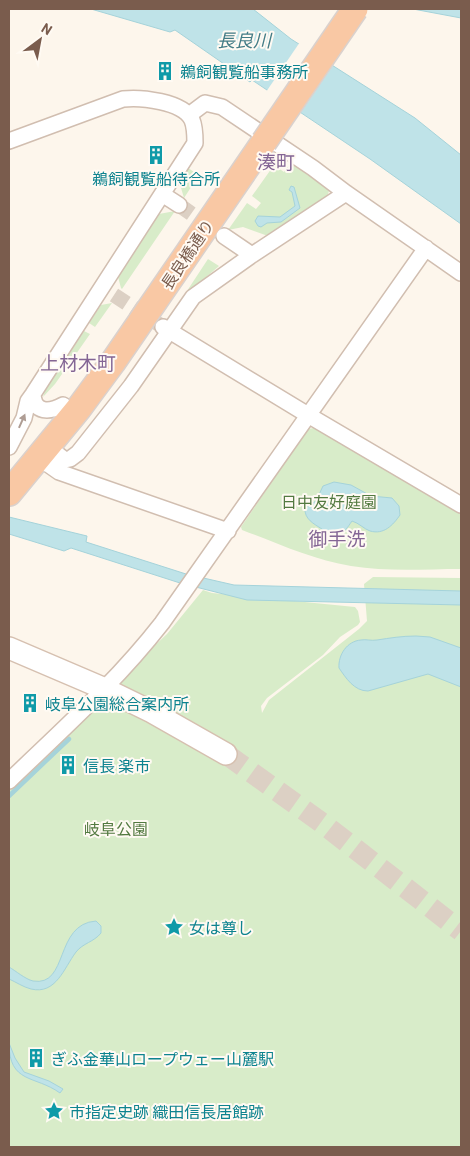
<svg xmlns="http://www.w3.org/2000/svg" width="470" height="1156" viewBox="0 0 470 1156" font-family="Barlow,'Noto Sans JP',sans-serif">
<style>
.green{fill:#d8ecc9}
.water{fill:#bfe3e8;stroke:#a5d3da}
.pier{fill:#fdf6ec}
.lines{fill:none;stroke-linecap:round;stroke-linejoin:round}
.stream{stroke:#a5d3da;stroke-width:4.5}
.minor-tunnel{stroke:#dcd0c4;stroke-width:15;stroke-dasharray:15 8;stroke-linecap:butt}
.secondary-tunnel{stroke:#dcd0c4;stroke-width:21;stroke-dasharray:21 11;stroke-linecap:butt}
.minor-casing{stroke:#d1beb0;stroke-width:18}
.secondary-casing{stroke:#d6c0b0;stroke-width:24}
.trunk-casing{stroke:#dad1cd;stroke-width:28}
.minor{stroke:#fff;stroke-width:15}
.secondary{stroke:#fff;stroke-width:21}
.trunk{stroke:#f9c8a4;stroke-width:25}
.trunk-bridge-casing{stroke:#dad1cd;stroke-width:28;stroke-linecap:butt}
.trunk-bridge{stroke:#f9c8a4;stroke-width:25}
.oneway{fill:#af9d94}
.labels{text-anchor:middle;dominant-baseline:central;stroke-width:4;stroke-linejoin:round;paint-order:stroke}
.culture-label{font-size:16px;fill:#0d838f;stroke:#fffaf3;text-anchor:start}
.street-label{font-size:16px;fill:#7a5c4d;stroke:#fffaf3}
.park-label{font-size:16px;fill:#537a41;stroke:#fffaf3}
.water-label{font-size:18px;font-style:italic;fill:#437c86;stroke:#fffaf3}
.quarter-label{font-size:19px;fill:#846695;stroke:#fffaf3}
</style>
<rect width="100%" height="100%" fill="#fdf6ec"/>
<!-- green -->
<path class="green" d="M291 162 327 186 329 191 327 197 268 236 243 227 228 230 247 203 256 209 261 203 252 196 274 165 284 172Z
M188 168 199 175 184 198 179 181Z
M175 211 122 289 121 288 118 277 159 214Z
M208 259 219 266 183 297Z
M112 303 95 327 89 323 101 305Z
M84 331 90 334 55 384 43 397 45 391Z
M319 427 461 512V569C425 569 387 572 351 566 313 560 277 543 242 530L241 527 308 429Z
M373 577 461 578V1147H9V782L167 634 203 590 212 593 355 607 358 611 360 622 358 625 340 637 323 655 267 698 261 706 262 713 269 700 359 629 367 621 364 584Z"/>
<!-- water -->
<path class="water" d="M91 9H253L291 39 415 118 461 155V224L370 159 252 80 250 82 175 30 170 32Z
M413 9H461V18Z
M291 186 294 187 300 208 281 222 267 223 261 227 258 226 255 221 258 216 280 217 295 206 292 192 289 190Z
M334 482 351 485 371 496 392 498 399 506 400 515C393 525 384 535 370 531 364 529 359 523 352 521 343 534 340 539 323 534L322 529C314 524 304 519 305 508L316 501 323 486Z
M9 517 87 536 86 542 186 574 234 585 461 591V605L247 600 180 583 71 548 64 551 9 534Z
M416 636 430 637 461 648V687L428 674 368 691C354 691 346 678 339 668 338 655 347 641 361 640 366 639 371 641 377 640 390 638 402 636 416 636Z
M96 921 101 926V933C94 942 83 943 76 952 64 968 56 995 31 989 23 987 16 982 9 979V967C16 971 25 979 33 981 69 987 54 924 96 921Z
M9 1043 15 1058 24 1072 49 1081 63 1089 60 1093C35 1075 9 1084 9 1043Z"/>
<!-- pier -->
<path class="pier" d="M300 42 334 64 299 115 266 92Z"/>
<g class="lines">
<!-- stream -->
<path class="stream" d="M9 796 69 739"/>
<!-- minor-tunnel -->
<path class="minor-tunnel" d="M179 205 213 229
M114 295 163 327"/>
<!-- secondary-tunnel -->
<path class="secondary-tunnel" d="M226 754 322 823 461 931"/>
<!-- minor casing -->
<g class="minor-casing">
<path id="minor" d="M189 115 205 103 222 107 313 168 346 193 461 273
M9 141 123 99C140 97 183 101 192 120 195 127 195 135 195 143L33 394 28 401 24 418 9 447
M162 194 179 205
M224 236 252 255
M163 327 308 415 461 505
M33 394C34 414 50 412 63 405
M48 447 65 460 70 459 78 453 131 386 193 297 252 255 346 193
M39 458 59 472 228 531
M9 781C63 729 116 682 162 623L426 248"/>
</g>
<!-- secondary casing -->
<g class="secondary-casing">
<path id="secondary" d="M9 648 105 689 152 712 226 754"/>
</g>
<!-- trunk casing -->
<g class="trunk-casing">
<path id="trunk" d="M9 493 79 408 113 362 264 142"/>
</g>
<!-- minor -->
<use href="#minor" class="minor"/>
<!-- secondary -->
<use href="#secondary" class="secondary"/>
<!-- trunk -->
<use href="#trunk" class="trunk"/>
<!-- trunk-bridge casing -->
<g class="trunk-bridge-casing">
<path id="trunk-bridge" d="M264 142 355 9"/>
</g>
<!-- trunk-bridge -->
<use href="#trunk-bridge" class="trunk-bridge"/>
</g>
<!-- one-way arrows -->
<defs><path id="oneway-solid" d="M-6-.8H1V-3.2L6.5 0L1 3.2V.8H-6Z" transform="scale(1.25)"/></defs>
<use class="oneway" href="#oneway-solid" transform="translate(22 421) rotate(-66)"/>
<!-- icons -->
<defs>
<g id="building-bare" transform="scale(1.5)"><path d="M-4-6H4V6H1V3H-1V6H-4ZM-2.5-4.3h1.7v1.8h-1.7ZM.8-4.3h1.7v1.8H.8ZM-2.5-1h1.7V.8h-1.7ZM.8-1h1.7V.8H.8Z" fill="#0f9aa8" stroke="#fffaf3" stroke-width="2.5" paint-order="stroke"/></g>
<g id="sight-bare" transform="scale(1.5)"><path d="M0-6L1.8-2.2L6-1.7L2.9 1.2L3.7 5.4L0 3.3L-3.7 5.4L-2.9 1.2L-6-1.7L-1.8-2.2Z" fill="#0f9aa8" stroke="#fffaf3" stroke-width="2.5" paint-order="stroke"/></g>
</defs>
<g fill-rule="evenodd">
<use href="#building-bare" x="165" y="71"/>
<use href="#building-bare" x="156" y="155"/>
<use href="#building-bare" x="30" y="703"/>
<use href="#building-bare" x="68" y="765"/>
<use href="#sight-bare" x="174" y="927"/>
<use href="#building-bare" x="36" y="1058"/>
<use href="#sight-bare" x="54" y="1111"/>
</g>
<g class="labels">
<!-- culture labels -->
<g class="culture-label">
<text x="180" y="71">鵜飼観覧船事務所</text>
<text x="156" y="178" text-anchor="middle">鵜飼観覧船待合所</text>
<text x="45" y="703">岐阜公園総合案内所</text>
<text x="83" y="765">信長 楽市</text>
<text x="189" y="927">女は尊し</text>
<text x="51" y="1058">ぎふ金華山ロープウェー山麓駅</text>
<text x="69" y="1111">市指定史跡 織田信長居館跡</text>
</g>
<!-- street labels -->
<g class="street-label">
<text transform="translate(187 254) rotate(-56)">長良橋通り</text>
</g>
<!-- park labels -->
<g class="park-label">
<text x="329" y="501">日中友好庭園</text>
<text x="116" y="828">岐阜公園</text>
</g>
<!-- water labels -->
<g class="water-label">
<text x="244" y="40">長良川</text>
</g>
<!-- quarter labels -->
<g class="quarter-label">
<text x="276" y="161">湊町</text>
<text x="78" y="362">上材木町</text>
<text x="337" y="538">御手洗</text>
</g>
</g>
<!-- border -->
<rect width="470" height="1156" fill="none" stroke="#7a5c4d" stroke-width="20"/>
<!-- north arrow -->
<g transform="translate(40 40) rotate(32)" stroke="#fffaf3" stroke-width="4" paint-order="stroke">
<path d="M0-4L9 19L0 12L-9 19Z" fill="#7a5c4d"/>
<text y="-8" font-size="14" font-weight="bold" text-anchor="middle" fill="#7a5c4d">N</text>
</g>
</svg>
